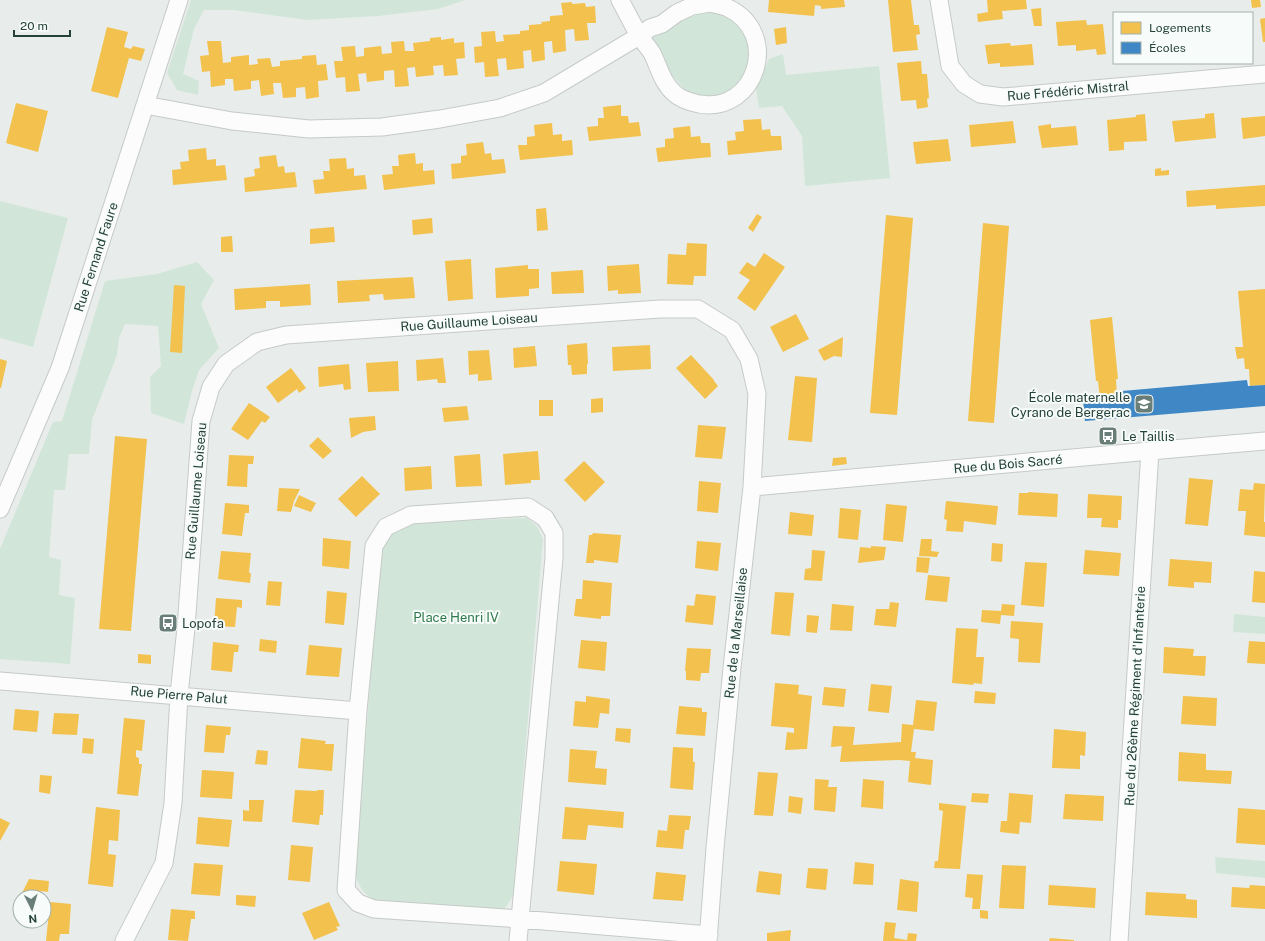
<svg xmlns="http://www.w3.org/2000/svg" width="1265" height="941" viewBox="0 0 1265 941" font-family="'Public Sans',sans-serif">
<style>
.green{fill:#d1e6d8}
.homes{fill:#f2c14e}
.schools{fill:#3f88c5}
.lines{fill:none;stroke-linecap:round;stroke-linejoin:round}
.street-casing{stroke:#c5cac8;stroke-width:19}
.street{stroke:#fcfcfc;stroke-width:17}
.labels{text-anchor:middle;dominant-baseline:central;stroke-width:4;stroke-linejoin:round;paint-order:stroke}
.street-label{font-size:13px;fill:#24423a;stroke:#f7fbf9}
.poi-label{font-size:13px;fill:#24423a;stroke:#f7fbf9;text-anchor:start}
.park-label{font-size:13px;fill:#2d7a4b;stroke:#f7fbf9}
</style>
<rect width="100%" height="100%" fill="#e8edeb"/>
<!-- green -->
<path class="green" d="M191 0H465L438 9 378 16 307 20 233 10H204L194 29 183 74 199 81 198 95 177 90 167 73Z
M703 12 717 13 733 18 744 30 751 47 744 80 721 96 705 98 685 90 670 73 653 41V38C669 27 685 18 703 12Z
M783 54 786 75 879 66 890 178 805 186 802 136 782 106 759 108 756 88 769 59Z
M0 201 68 218 33 347 0 338Z
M197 262 214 280 201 304 219 348 199 370 192 391 184 424 151 413 150 377 161 366 158 326 125 324 119 338 117 355 92 420 89 454H69L65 490H54L49 557 61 560 59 595 75 598 70 664 0 659V549L53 422 62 421 105 281 157 274Z
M527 518 537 526 543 539 513 896 505 908 493 912 381 902C364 896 362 891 355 875L381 546 388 532 406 523Z
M1234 614 1265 617V634L1233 632Z
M1215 857 1265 861V878L1216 873Z"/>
<!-- homes -->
<path class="homes" d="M769 0H844L845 7 821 9V6L815 5 814 16 768 12Z
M888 0H911L914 25H919L920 34 916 35 918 50 893 52Z
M987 0H1026L1027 9 1002 11 1003 19 978 22 977 14 988 12Z
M1251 0H1260L1261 7 1252 8Z
M572 2V4L585 3 586 7 595 6 596 23H587L589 40 575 41 574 29 565 30 566 51 553 53 552 41 544 42 545 60 532 62 531 50 523 51 524 68 507 70 506 58 497 59 499 76 485 77 484 62 475 63 474 47 482 46 481 32 495 31 496 42 504 41 503 35 520 34V31L529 30V25L542 24 541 22 550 21V16L563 15 561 3Z
M1041 8 1042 26H1034L1031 9Z
M1265 18V42H1263L1260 19Z
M1086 20 1087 25 1103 24 1106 54 1097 55 1096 49 1076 51V45L1058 46 1056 22Z
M107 27 128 32 124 47 131 49 133 46 145 49 141 61 129 58 118 98 91 91Z
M786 27 787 43 776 45 774 29Z
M441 37V40L454 38V43L464 42 465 58 456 59 458 75 444 76 443 65 433 66 434 75 416 77 415 67 407 68 409 86 395 87 394 70 384 71V80L367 82 366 73 358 74 360 91 346 92 345 77 336 78 334 61H343L341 47 355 46 356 57 364 56V48L381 46 382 54 392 53 391 42 404 41 405 51H414L413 43 430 41V38Z
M207 41H221L223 63 231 62V57L249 55V65L258 64 257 59 270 58 272 67 280 66V61L302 59V56L316 55 317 65 326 64 328 80 318 81 319 97 306 99 305 87 296 88V97L283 98 281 83H273L274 94 261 96 259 80 251 81V89L234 91 233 79H225V85L211 87 210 71 202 72 200 56 209 55Z
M1010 43 1011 46 1032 44 1034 65 1000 67V63L988 64 985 45Z
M921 61 922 74H927L929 98 927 99 928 107 917 109 916 100 901 101 897 63Z
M16 103 48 111 38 152 6 143Z
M621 105V116H628L629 123 639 122 641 136 589 141 587 127 598 126V118H604L603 107Z
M1214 113 1216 138 1175 142 1172 121 1205 118V114Z
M1145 114 1147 141 1124 142V150L1109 151 1107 120 1136 117V115Z
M1265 116V136L1243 139 1241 118Z
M761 119 762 130 770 129 771 136H781L782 150 728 155 727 141 736 140 735 132 744 131 743 120Z
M1013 121 1016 143 971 147 969 125Z
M552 123 553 135 562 134V141L572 140 573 155 520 160 518 145H527V137L535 136 534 125Z
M1051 124V128L1076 126 1078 145 1042 148 1038 126Z
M690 126 691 137 700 136 701 143H710L711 157 658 162 656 148 665 147V139L674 138 673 128Z
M948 139 951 161 916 164 913 142Z
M483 142 485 154 491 153 492 160 504 159 506 173 452 179 451 164 461 163V156L467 155 466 144Z
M206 148 207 160 216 159V166L225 165 227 180 173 185 172 170 181 169 180 162 189 161 188 150Z
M415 153 416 164 423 163V171L434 170 435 184 384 190 382 175 393 174 392 166H399L398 155Z
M276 155 278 167 284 166 285 173 295 172 297 187 245 192 244 178 255 176 254 169 260 168 259 157Z
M346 158 347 169 354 168V176L365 175 367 189 315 194 313 180 324 179 323 171H330L329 159Z
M1161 168V171L1169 170V175L1155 176V169Z
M1265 185V206L1216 209V205L1187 207 1186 191Z
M546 208 548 230 537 231 536 209Z
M757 214 762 217 753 232 748 228Z
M886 215 913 218 897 415 870 413Z
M432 218 433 233 413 235 412 220Z
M983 223 1009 226 994 423 968 421Z
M334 227 335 242 310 244V229Z
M232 236 233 252H221V237Z
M687 243 707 244 706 276H694L693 285 667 284 668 254 686 255Z
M764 253 785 267 755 311 737 298 750 280 739 273 747 262 755 267Z
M471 259 473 299 448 301 445 261Z
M639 264 641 293 618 294V290L608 291 607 266Z
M528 265V269H539V288L529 289V296L496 298 495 268Z
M583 270 584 293 552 294 551 272Z
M413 277 415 298 384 300 383 294 369 295 370 301 338 303 337 281Z
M310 284 311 305 280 307V301H266V308L235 310 234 289Z
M174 285 185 286 182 353 170 352Z
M1265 289V385L1250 386 1249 369H1245L1244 358 1237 359 1235 347H1243L1238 291Z
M796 314 809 339 783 352 770 327Z
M1112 317 1118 379H1116L1117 398 1100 399 1098 381H1096L1090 320Z
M843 337 842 357 834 356 824 361 818 350Z
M587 343 588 364H587V374L572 375 571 365H568L567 345Z
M650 345 651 369 613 371 612 347Z
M535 346 537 366 514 368 513 348Z
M489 350 492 380 478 381V374L469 375 468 351Z
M691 355 714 380V381L718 386 705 399 676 368Z
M443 358 446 383H438L437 379 417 381 416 360Z
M0 359 7 361 1 388H0Z
M398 361 399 391 368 392 366 363Z
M349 364 351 389 344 390 343 384 319 387 318 367Z
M291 368 306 388 299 393 297 389 278 403 266 387Z
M795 376 817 378 812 442 788 440Z
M603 398V412L591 413V399Z
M539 400H553V416H539Z
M249 403 270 417 265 423 262 421 248 440 231 429Z
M467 406 469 420 444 422 442 408Z
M375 416 376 430 363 432 351 438 349 418Z
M698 425 726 427 722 459 695 457Z
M115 436 147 439 131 631 99 629Z
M318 437 332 451 323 459 309 446Z
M538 451 540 480H531V483L505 485 503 454Z
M480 454 482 486 456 487 454 456Z
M229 455 254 456 253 464H248L247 487 227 486Z
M846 457 847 464 832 466 833 458Z
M584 461 605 482 585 502 564 480Z
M431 466 432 489 405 491 404 468Z
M362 476 380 494 356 517 338 499Z
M1189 478 1213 480 1208 526 1185 524Z
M699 481 721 483 718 513 697 511Z
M1254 483 1265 484 1264 522H1265V537L1244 535 1246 511H1238L1240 489 1253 490Z
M279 488 300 489 294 501 291 512 277 511Z
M1028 492 1058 494 1057 517 1018 515 1019 493H1028Z
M1088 494 1122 496 1121 520H1118V528L1101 527 1102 518H1087Z
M299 495 316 503 311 512 294 506Z
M946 501 998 506 996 525 964 521 963 532 946 531 947 520 944 519Z
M225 503 249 505V513H245L242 536 222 534Z
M886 504 907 506 903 542 883 540Z
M840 508 861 510 858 540 838 538Z
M790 512 814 515 812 536 788 534Z
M593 533 621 535 618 563 594 560V563H586L589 535H592Z
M323 538 351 541 349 569 322 566Z
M921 539H932L931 551 939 552 937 557 919 556Z
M697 541 721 543 718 571 695 568Z
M992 543 1003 544 1002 562 991 561Z
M871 546 886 547 884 560 858 563 860 547 871 548Z
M812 550 825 551 822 581 804 580 805 569 811 568Z
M1085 550 1121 553 1119 576 1083 574Z
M221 551 251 553 249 573H251L250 583 218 579Z
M917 557 930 558 928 573 916 572Z
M1170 559 1212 562 1211 583 1194 582V588L1168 586Z
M1025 562 1047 563 1044 607 1021 605Z
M1254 571 1265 572V603L1252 602Z
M928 575 950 577 947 602 925 600Z
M583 580 612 583 610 616H601V619L574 616 576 599H582Z
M268 581 282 582 280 606 266 605Z
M327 591 347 593 344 625 325 623Z
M775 592 794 593 790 636 771 634Z
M696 594 716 596 713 625 685 622 687 605 694 606Z
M216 598 242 600V608L237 607 235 627 214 626Z
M890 602 899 603 896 627 874 625 876 609H889Z
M832 604 854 606 852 631 830 630Z
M1002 604 1015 605 1014 616 1001 615 1000 624 981 622 982 610 1001 611Z
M807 615 819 616 817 633 806 632Z
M1011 621 1043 623 1040 663 1018 662 1019 639 1010 638Z
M956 628 978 629 976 657H984L982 684 973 683 974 685 952 683Z
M260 639 277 641 276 653 259 651Z
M581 640 607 642 605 671 578 668Z
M1249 641 1265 642V664L1247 663Z
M213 642 239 645 238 652H234L232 672 211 670Z
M309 645 342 648 339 677 306 675Z
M1164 647 1194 649 1193 656H1206L1205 676 1163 673Z
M687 648 711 649 709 673H701L700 681 686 680V671H685Z
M138 654 151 655V664L138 663Z
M775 683 799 685 798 694 812 696 807 749 785 750 787 732 794 733V728L771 726Z
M871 684 892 686 889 713 868 711Z
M824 687 846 689 844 707 822 705Z
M975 691 996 693 995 704 974 703Z
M586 696 610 699 609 714 600 713 598 728 573 726 575 701 586 702Z
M1183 696 1217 698 1216 726 1181 724Z
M916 700 937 702 934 731 914 729 911 752H916L915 758 933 760 931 785 908 782 910 761 899 760 840 762 842 746 831 747 833 726 855 727 853 745 901 742 902 724 913 725Z
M679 706 702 708V712H707L705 736 676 734Z
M15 709 39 711 37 732 13 730Z
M54 713 79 714 77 735 52 734Z
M124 718 145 720 142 751 136 750V757L139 758V764H142L138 796 117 794Z
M206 725 231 727 230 735H226L224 753 204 752Z
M616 728 631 729 630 743 615 741Z
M1054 729 1086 732 1085 756 1080 755V769L1052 768Z
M83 738 94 739 93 754 82 753Z
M301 738 326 741 325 744H334L332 771 298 768Z
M673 747 693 748V762H695L693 790 670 788Z
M570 749 597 751 595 768 607 769 606 785 568 782Z
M257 750 268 751 267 765 255 764Z
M1179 752 1206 754V770L1232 771 1231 784 1178 781Z
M202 770 234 772 232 799 200 797Z
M758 772 778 773 773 816 754 815Z
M40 775 52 776 50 794 39 792Z
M815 779 829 780 828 787H837L835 812 814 810Z
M863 779 884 781 883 809 861 807Z
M295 790 316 791 318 790H324L323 815H320L319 825 292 822Z
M972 793 989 794 988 803 971 802Z
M1009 793 1033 795 1031 823 1020 822 1019 834 1000 832 1001 821H1007Z
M1065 794 1104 796 1103 821 1063 819Z
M789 796 803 798 801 814 788 812Z
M249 800H264L262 822 243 821V810L249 811Z
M939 803 966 806 960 869 934 868 935 861H938L943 811 939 810Z
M96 807 120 810 118 841 109 840 108 854 116 855 113 887 88 884Z
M565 807 624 812 623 828 588 825 586 840 562 839Z
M1238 808 1265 810V845L1236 843Z
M669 815 691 816 689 830H685L683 849 656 847 658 830 667 831Z
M198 817 232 820 229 847 196 844Z
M0 818 10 823 0 841Z
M291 845 313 847 310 882 288 880Z
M560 861 597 864 594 895 557 891Z
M855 862 874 864 873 885 853 884Z
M194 863 223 865 220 896 191 894Z
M1002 865 1026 866 1024 909 999 908Z
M808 868 828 869 826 890 806 888Z
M759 871 782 874 780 895 756 892Z
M656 872 686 875 683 901 653 899Z
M967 874 983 875 980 909H972L973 898 965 897Z
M29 879 49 881 48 892 41 891V897H20Z
M900 879 919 882 917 912 897 910Z
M1049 885 1096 888 1095 908 1048 905Z
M1250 885 1265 886V909L1231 907 1232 887 1249 888Z
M1146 892 1186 894V899L1197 900V918L1145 915Z
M236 895 256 896 255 907 236 905Z
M50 902 71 904 69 934H60L59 941H46Z
M329 902 340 926 336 927 338 930 314 940 302 913Z
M171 909 195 911V919H191L188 941 168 940Z
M980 910 988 911V919L980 918Z
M885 922 896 923 894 938 907 940 908 933 917 934 916 941H883Z
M791 930 790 941H767V933Z
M1050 938 1074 940V941H1049Z"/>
<!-- schools -->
<path class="schools" d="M1247 380 1248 386 1265 385V406L1085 421 1083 400 1122 397V391Z"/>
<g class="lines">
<!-- street casing -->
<g class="street-casing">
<path id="street" d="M939 0 950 66 964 84 980 94 1003 97 1265 74
M710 3C716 5 722 5 728 8 781 33 757 114 699 104 690 102 680 99 674 93 662 82 659 67 652 53 648 47 643 41 639 36L650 28 662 24 677 13 692 6Z
M145 105 232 121 309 129 382 127 440 119 500 108 544 93 639 36 620 0
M752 487 1150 451 1265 441
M0 509 60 368 179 0
M0 681 358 711
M124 941 164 863 173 803 179 695 186 628 201 421 211 387 226 364 257 342 286 335 660 309H698L732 330 749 359 757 394 752 487 732 668 715 848 708 941
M518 941 520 919 554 558V533L545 518 528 507 411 515 386 527 374 546 358 711 346 890 358 903 374 909 520 919 709 935
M1119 941 1150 451"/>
</g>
<!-- street -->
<use href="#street" class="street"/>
</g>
<!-- icons -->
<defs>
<g id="school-square" transform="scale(1)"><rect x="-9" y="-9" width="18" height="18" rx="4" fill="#697e78" stroke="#f7fbf9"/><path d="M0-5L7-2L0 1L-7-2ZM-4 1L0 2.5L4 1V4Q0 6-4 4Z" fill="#fff"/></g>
<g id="bus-square" transform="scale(1)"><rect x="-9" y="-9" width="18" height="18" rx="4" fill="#697e78" stroke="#f7fbf9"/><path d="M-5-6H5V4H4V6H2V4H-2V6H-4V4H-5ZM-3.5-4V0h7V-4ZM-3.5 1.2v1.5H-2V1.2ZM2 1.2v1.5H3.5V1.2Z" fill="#fff"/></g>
</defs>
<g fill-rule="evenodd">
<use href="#school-square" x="1144" y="404"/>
<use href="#bus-square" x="1108" y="436"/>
<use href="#bus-square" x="168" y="623"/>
</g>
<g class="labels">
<!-- street labels -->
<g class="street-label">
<text transform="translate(1068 91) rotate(-5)">Rue Frédéric Mistral</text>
<text transform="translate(96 257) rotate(-72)">Rue Fernand Faure</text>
<text transform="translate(469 322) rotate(-4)">Rue Guillaume Loiseau</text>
<text transform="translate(1008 464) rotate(-5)">Rue du Bois Sacré</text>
<text transform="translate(196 491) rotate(-85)">Rue Guillaume Loiseau</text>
<text transform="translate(736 633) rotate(-84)">Rue de la Marseillaise</text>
<text transform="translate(179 695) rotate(5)">Rue Pierre Palut</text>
<text transform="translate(1135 696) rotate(-87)">Rue du 26ème Régiment d'Infanterie</text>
</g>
<!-- poi labels -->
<g class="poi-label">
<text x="1130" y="397" text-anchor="end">École maternelle<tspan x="1130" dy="15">Cyrano de Bergerac</tspan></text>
<text x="1122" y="436">Le Taillis</text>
<text x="182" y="623">Lopofa</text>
</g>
<!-- park labels -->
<g class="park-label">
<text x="456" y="617">Place Henri IV</text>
</g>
</g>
<!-- legend -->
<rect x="1113" y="12" width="140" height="52" fill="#f7fbf9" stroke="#a3b1ad"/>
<rect x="1121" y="22" width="20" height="12" fill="#f2c14e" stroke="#a3b1ad"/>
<text x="1149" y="32" font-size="12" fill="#24423a">Logements</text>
<rect x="1121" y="42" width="20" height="12" fill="#3f88c5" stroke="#a3b1ad"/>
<text x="1149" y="52" font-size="12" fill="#24423a">Écoles</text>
<!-- north arrow -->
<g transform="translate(32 909) rotate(175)"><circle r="19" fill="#f7fbf9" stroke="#a3b1ad"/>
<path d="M0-3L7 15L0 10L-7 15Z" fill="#697e78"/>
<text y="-6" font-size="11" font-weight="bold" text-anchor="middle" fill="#24423a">N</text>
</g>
<!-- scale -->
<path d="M14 30v6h56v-6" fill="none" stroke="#24423a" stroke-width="2"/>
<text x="20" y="30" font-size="12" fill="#24423a" stroke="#f7fbf9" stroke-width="3" paint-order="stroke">20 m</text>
</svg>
